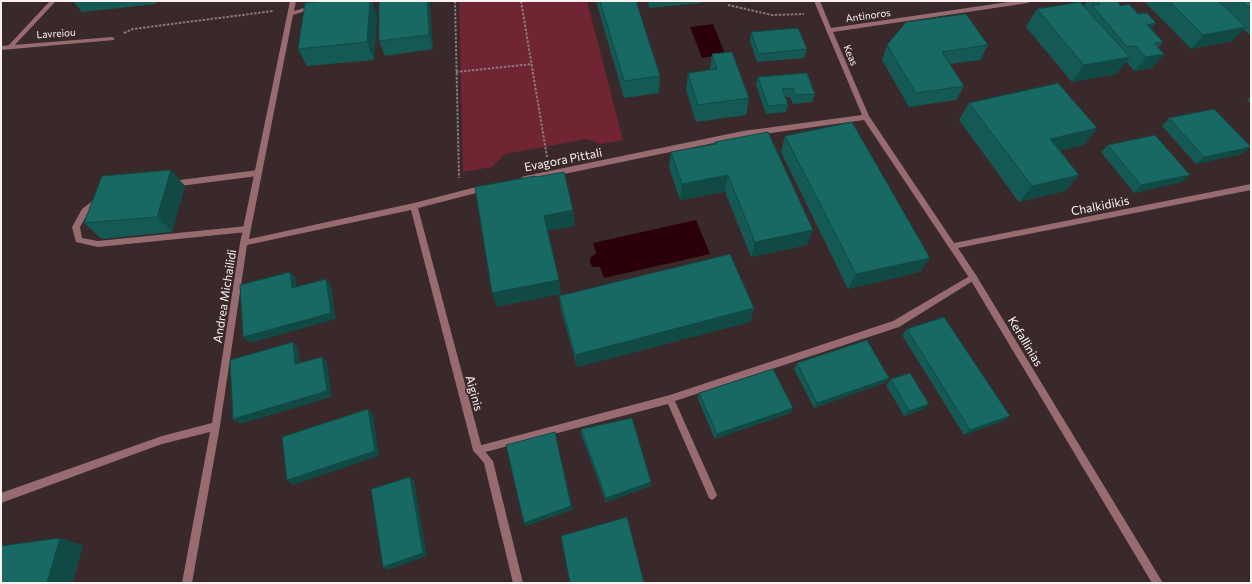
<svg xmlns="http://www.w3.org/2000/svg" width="1252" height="584" viewBox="0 0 1252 584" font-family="Commissioner,sans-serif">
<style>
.green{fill:#712431}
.water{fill:#2b0008}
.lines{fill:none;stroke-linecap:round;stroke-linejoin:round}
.path{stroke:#897a7b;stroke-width:2;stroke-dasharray:2.5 1.5;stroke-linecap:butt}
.lane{fill:#976b6f;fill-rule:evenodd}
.street{fill:#976b6f;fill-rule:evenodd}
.wall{fill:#155955}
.shaded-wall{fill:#114945}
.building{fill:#186863;stroke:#114945}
.labels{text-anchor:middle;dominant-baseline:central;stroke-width:3.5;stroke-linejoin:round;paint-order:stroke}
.far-street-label{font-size:10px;fill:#fcf0f1;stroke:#3a292a}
.street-label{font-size:12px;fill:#fcf0f1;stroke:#3a292a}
</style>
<rect width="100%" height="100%" fill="#3a292a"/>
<!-- green -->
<path class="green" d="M459 1H587L623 140 601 144 587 139 505 154 492 167 463 172Z"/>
<!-- water -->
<path class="water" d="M713 24 725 54 702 58 690 27Z
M696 220 710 254 604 278 600 267H593L590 263V258L596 253 593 243Z"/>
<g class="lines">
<!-- path -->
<path class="path" d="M455 1 459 178
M521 1 547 157
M728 5 772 15 804 14
M124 33 133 29 273 11
M456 72 532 64"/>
<!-- lane -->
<path class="lane" d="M50 1H56L12 48H8V46Z
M258 170 262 173 258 176 172 187 168 184 172 181Z
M99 196 103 199 102 201 88 213 80 227 82 238 98 241 247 226 251 229 247 232 98 247 76 242 72 227 82 209Z
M973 274 976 275 977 277 976 279 899 327 675 401 717 495 715 498 712 500 709 498 668 404 478 454 475 453 473 450 475 447 478 446 670 395 893 321Z"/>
<!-- street -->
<path class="street" d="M290 1H296L294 11 314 5 317 7 293 15 249 239 414 203 484 185 487 186 488 188 487 190 484 191 418 208 482 448 493 461 523 583H513L484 463 473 450 411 210 247 245 220 426 192 583H182L210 432 162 444 1 503V493L162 436 212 423 240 243Z
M814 1H820L831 28 1015 1H1031L1028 3 833 32 869 116 954 243 1251 184V190L958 248 976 275 1163 583H1152L970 279 864 120 743 137 525 182 522 181 521 179 522 177 525 176 743 131 862 115Z
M112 37 114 38V40L1 50V46Z"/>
</g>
<!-- wall -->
<path class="wall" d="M73 1H157L156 4 82 12Z
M429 1 433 49 385 56 379 41Z
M596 1H636L660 76 659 93 624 98Z
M648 1H701V3L649 8Z
M1087 1H1117L1121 6 1152 29 1163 42 1158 47 1164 54 1152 68 1134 71 1126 61 1116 74 1072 82 1026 27 1037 9 1084 6Z
M1144 1H1251V36L1243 29 1232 41 1191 49Z
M377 15 374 60 307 66 298 49Z
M751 32 807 49 804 58 757 62 750 41Z
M887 45H988L980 60 950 64 964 86 956 100 909 107 882 60Z
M712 54 749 98 746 115 696 122 686 90 688 73 710 70Z
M758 77 815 94 812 102 793 104 790 97H785L788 104 786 112 766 114 756 85Z
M1251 96V104L1247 100Z
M969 103 1097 128 1084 145 1060 150 1079 175 1065 191 1019 202 959 120Z
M1169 118 1242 154 1196 164 1162 126Z
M785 136 920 272 848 289 781 152Z
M715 142 807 245 751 257 725 192 680 200 669 168 671 152 714 144Z
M1108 145 1182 182 1134 193 1101 152Z
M185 186 172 232 102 239 84 223Z
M559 296 754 308 750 322 577 367 561 310Z
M907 329 1003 421 964 435 902 335Z
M797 363 889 378 884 383 814 408 794 369Z
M891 379 924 409 904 416 886 385Z
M699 393 793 408 790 413 715 439 698 399Z
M581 429 651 486 606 502 581 434Z"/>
<!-- shaded-wall -->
<path class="shaded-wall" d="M370 1H372L377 15 374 60 367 42Z
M427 1H429L430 2 433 49 429 35Z
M1156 23 1145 38 1147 25Z
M1246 27 1232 41 1191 49 1203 35Z
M1164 54 1152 68 1134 71 1146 57Z
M1130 57 1116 74 1072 82 1084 65Z
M1097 128 1084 145 1038 156 1050 139Z
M1251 147 1242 154 1196 164 1204 157Z
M171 170 185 186 172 232 157 217Z
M728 175 725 192 680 200 682 184Z
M1079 175 1065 191 1019 202 1032 186Z
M1190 175 1182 182 1134 193 1141 185Z
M573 210 575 226 547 231 544 216Z
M813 230 807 245 751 257 755 242Z
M930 258 920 272 848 289 856 274Z
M290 272 296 278 297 295 292 288Z
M326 279 331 286 336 319 250 343 243 337Z
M559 280 561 294 497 307 492 293Z
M754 308 750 322 577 367 575 355Z
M293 342 298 348 301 370 295 364Z
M322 357 327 362 332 397 240 424 233 419Z
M889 378 884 383 814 408 817 403Z
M929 404 924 409 904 416 909 411Z
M793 408 790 413 715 439 717 434Z
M368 409 373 414 379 456 293 485 287 480Z
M1010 416 1003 421 964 435 970 430Z
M555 432 573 510 526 526 524 523Z
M410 477 414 481 427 556 388 570 383 567Z
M651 482V486L606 502V498Z
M60 538 83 545 73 583H47Z"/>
<!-- building -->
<path class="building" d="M326 1H370L367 42 298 49 305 3Z
M379 1H427L429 35 379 41Z
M600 1H636L660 76 624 81Z
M1097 1H1117L1121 6 1129 4 1138 14 1147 13 1156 23 1147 25 1163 42 1154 43 1164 54 1146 57 1136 46 1127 47 1092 5 1100 4Z
M1169 1H1218L1246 27 1203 35Z
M1242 1H1251V9Z
M1080 2 1130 57 1084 65 1037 9Z
M966 14 988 45 942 52 964 86 916 93 887 45 906 22Z
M798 28 807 49 759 54 751 32Z
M732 52 749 98 698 105 688 73 717 69 712 54Z
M807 73 815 94 795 95 793 88 782 89 788 104 768 106 758 77Z
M1058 83 1097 128 1050 139 1079 175 1032 186 969 103Z
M1214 109 1251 147 1204 157 1169 118Z
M852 122 930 258 856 274 785 136Z
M768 132 813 230 755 242 728 175 682 184 671 152 716 144 715 142Z
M1155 135 1190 175 1141 185 1108 145Z
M171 170 157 217 84 223 102 176Z
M564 172 573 210 544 216 559 280 492 293 475 187 535 176 536 177Z
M730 254 754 308 575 355 559 296Z
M290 272 292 288 326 279 331 313 243 337 240 285Z
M944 317 1010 416 970 430 907 329Z
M867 340 889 378 817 403 797 363Z
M293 342 295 364 322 357 327 391 233 419 230 360Z
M773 369 793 408 717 434 699 393Z
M910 373 929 404 909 411 891 379Z
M368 409 375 451 287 480 282 437Z
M632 418 651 482 606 498 581 429Z
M555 432 571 506 524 523 506 445Z
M410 477 423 553 383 567 371 489Z
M627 517 644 583H570L561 536Z
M60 538 47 583H1V546Z"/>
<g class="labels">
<!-- far-street labels -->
<g class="far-street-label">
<text transform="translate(868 15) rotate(-8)">Antinoros</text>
<text transform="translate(56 33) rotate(-4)">Lavreiou</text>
<text transform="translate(851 55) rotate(67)">Keas</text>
</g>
<!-- street labels -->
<g class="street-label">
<text transform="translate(563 159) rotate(-11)">Evagora Pittali</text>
<text transform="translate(1100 205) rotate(-11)">Chalkidikis</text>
<text transform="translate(224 296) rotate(-81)">Andrea Michailidi</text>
<text transform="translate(1026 341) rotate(59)">Kefallinias</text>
<text transform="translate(475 393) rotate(75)">Aiginis</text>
</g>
</g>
<!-- border -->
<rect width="1252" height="584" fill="none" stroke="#fcf0f1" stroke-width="4"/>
</svg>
